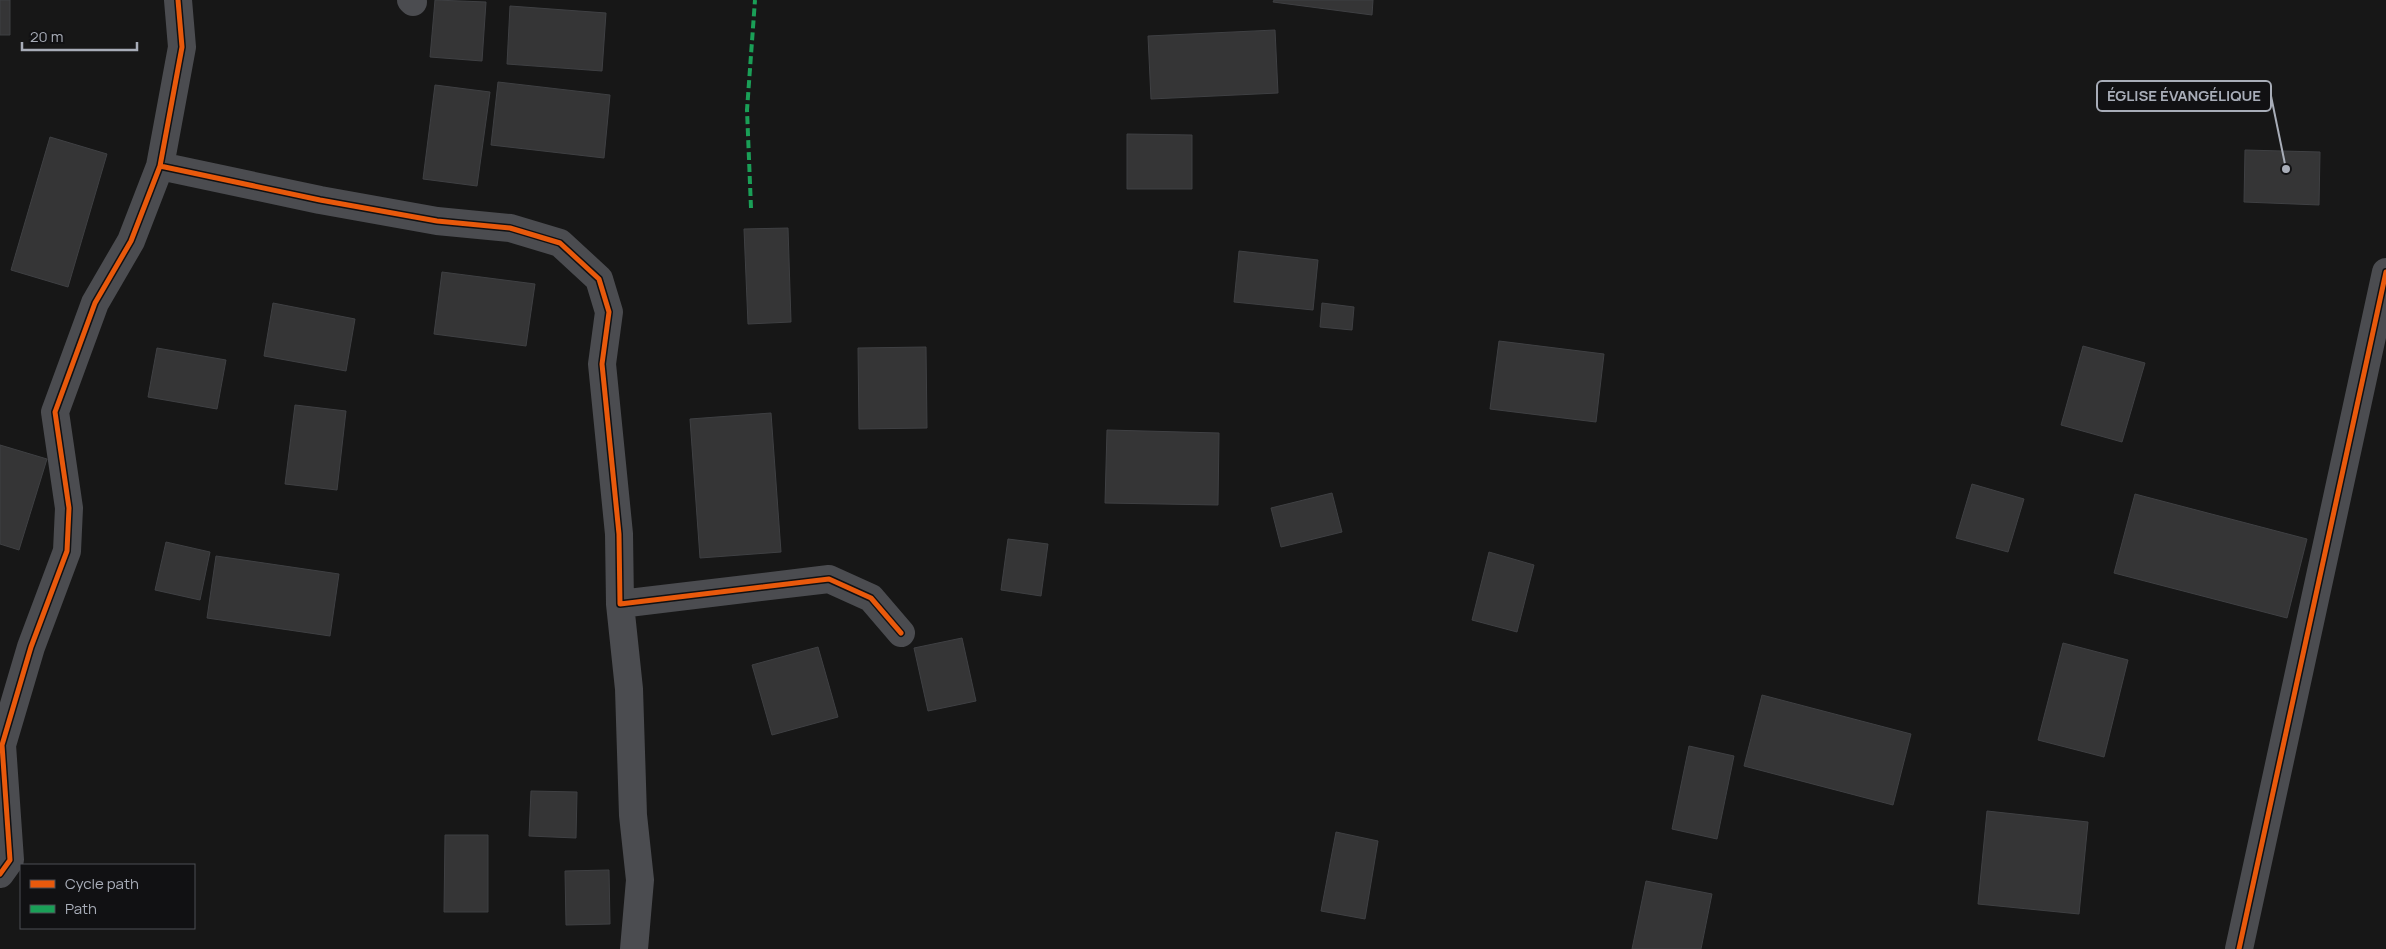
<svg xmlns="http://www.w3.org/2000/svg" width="2386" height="949" viewBox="0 0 2386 949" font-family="Manrope,sans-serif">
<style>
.building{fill:#353536;stroke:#3f4043}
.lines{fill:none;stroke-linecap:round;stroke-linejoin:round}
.minor{stroke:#4b4c50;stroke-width:28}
.quiet{stroke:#1a9f57;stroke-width:4;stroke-dasharray:8 4;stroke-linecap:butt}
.cycleway-casing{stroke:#111113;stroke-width:8}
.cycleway{stroke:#e8590c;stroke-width:5}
.leader{fill:none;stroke:#a8adb8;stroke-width:2}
.callout-dot{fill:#a8adb8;stroke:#111113;stroke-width:2}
.callout{fill:#111113;stroke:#a8adb8;stroke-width:2}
.callout-label{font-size:15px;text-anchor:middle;font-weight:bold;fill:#a8adb8}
</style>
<rect width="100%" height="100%" fill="#171717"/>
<!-- building -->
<path class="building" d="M0 0H10V35H0Z
M435 0 486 2 482 61 430 57Z
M1274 0H1373L1372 15 1273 2Z
M510 6 606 13 602 71 507 64Z
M1275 30 1278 93 1151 99 1148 36Z
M498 82 610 95 604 158 491 145Z
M435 85 490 92 477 186 423 179Z
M1127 134 1192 135V189H1127Z
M50 137 107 154 68 287 11 270Z
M2245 150 2320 152 2319 205 2244 202Z
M788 228 791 322 748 324 744 229Z
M1239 251 1318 260 1313 310 1234 302Z
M442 272 535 284 526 346 434 334Z
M273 303 355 319 346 371 264 356Z
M1322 303 1354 307 1352 330 1320 327Z
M1499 341 1604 354 1596 422 1490 409Z
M2083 346 2145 363 2122 442 2061 425Z
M926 347 927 428 859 429 858 348Z
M157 348 226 360 217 409 148 397Z
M295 405 346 411 337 490 285 484Z
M771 413 781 552 700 558 690 419Z
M1107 430 1219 433 1218 505 1105 503Z
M0 445 47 459 19 550 0 544Z
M1972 484 2024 499 2008 552 1956 538Z
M1332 493 1342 532 1281 547 1271 508Z
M2135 494 2307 539 2287 618 2114 573Z
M1008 539 1048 544 1041 596 1001 590Z
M166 542 210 552 200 600 155 590Z
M1489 552 1534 565 1517 632 1472 620Z
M216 556 339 574 330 636 207 618Z
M962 638 976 701 928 711 914 648Z
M2063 643 2128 660 2104 757 2038 740Z
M818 647 838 717 772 735 752 665Z
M1762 695 1911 734 1893 805 1744 766Z
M1689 746 1734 756 1717 839 1672 829Z
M531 791 577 792 576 838 529 836Z
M1987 811 2088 822 2079 914 1978 904Z
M1336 832 1378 841 1365 919 1321 911Z
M445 835H488V912H444Z
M609 870 610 924 566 925 565 871Z
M1646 881 1712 894 1701 949H1632Z"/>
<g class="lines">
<!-- minor -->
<path class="minor" d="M411 0 413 2
M160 166 320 200 437 221 510 228 560 243 599 279 609 312 602 364 619 534 620 604 829 579 871 598 901 633
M620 604 629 689 633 815 640 880 634 949
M0 874 10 860 2 745 31 647 67 551 69 508 55 412 95 303 131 241 160 166 182 47 178 0
M2239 949 2386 272"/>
<!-- quiet -->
<path class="quiet" d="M751 208 747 110 755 0"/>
<!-- cycleway casing -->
<g class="cycleway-casing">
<path id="cycleway" d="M160 166 320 200 437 221 510 228 560 243 599 279 609 312 602 364 619 534 620 604 829 579 871 598 901 633
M0 874 10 860 2 745 31 647 67 551 69 508 55 412 95 303 131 241 160 166 182 47 178 0
M2239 949 2386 272"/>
</g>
<!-- cycleway -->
<use href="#cycleway" class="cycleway"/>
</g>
<!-- callouts -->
<path class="leader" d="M2286 169L2271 96"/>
<circle class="callout-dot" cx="2286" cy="169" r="5"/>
<rect class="callout" x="2097" y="81" width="174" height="30" rx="5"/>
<g class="callout-label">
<text x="2184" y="101">ÉGLISE ÉVANGÉLIQUE</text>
</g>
<!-- legend -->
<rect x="20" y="864" width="175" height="65" fill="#111113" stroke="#4d4f55"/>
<rect x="30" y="880" width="25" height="8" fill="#e8590c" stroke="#4d4f55"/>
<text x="65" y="889" font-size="15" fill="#a8adb8">Cycle path</text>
<rect x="30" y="905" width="25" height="8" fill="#1a9f57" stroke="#4d4f55"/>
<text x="65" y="914" font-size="15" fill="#a8adb8">Path</text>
<!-- scale -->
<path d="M22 42v8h115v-8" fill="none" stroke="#a8adb8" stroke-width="2.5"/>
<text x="30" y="42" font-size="15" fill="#a8adb8" stroke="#111113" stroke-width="4" paint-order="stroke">20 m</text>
</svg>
